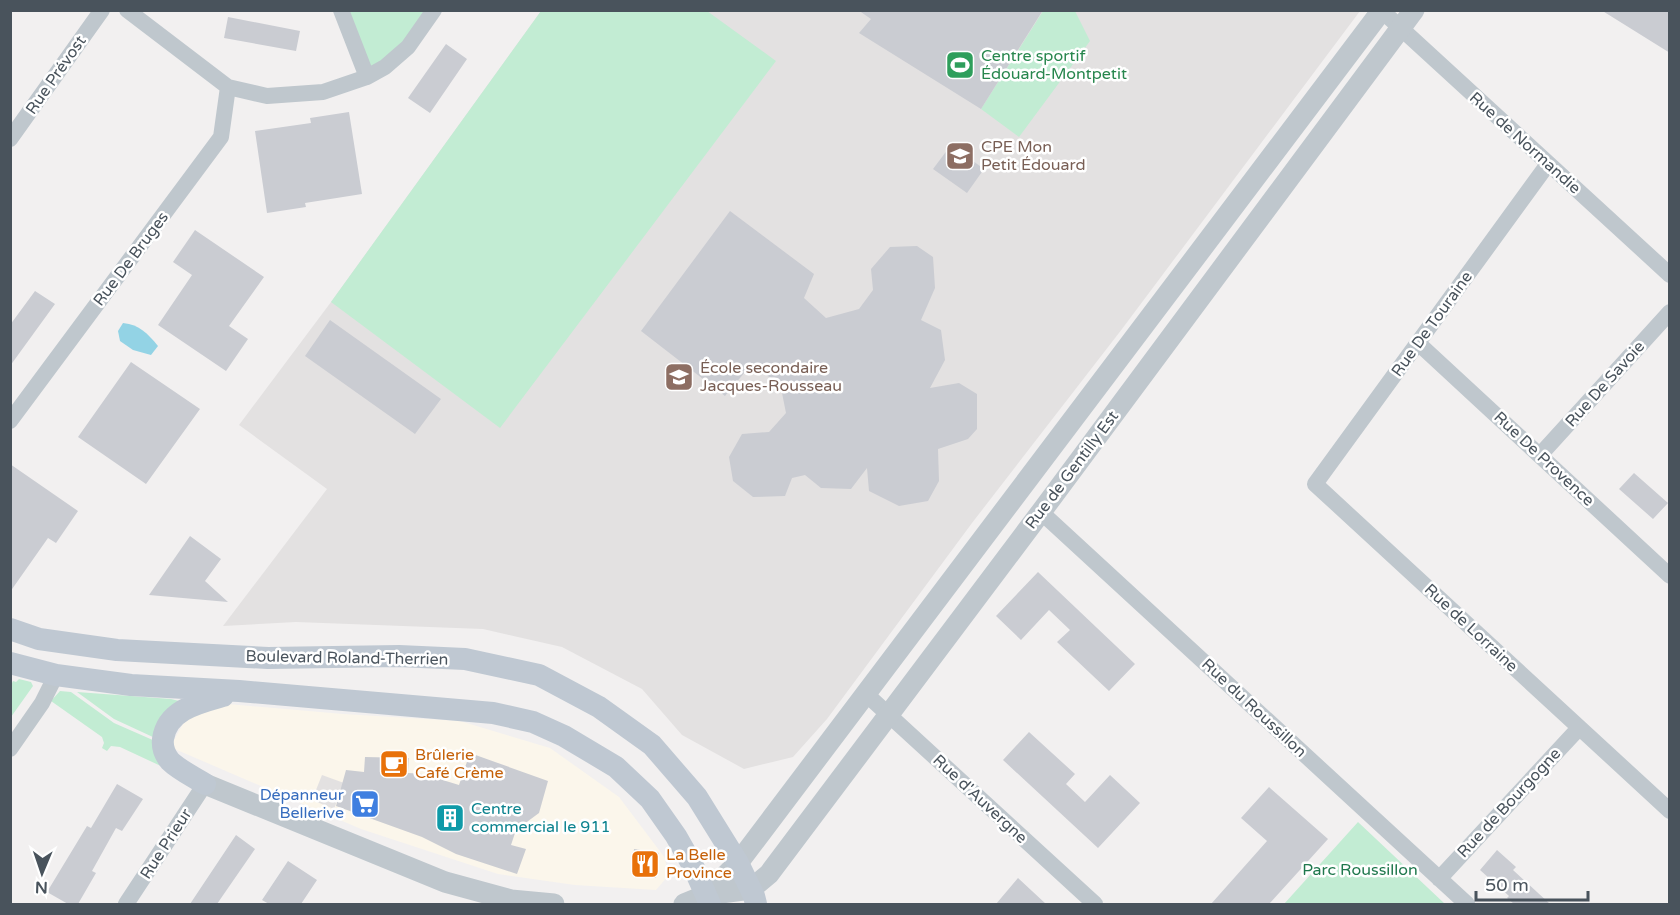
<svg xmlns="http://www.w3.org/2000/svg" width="1680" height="915" viewBox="0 0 1680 915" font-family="'Varela Round',sans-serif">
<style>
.commercial{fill:#fbf6eb}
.education{fill:#e3e1e1}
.green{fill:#c2ecd3}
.water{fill:#93d3e5}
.building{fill:#caccd2}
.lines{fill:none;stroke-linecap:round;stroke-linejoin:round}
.minor{stroke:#bfc7cd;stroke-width:16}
.tertiary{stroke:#bfc7cd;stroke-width:21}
.secondary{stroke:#bfc8d2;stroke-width:22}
.labels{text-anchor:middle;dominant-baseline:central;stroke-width:5;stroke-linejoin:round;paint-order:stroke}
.leisure-label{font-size:16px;fill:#27864d;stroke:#fff;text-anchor:start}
.street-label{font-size:16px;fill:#49535c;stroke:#fff}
.education-label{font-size:16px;fill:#785e54;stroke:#fff;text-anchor:start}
.food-label{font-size:16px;fill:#c56008;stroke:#fff;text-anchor:start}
.shop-label{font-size:16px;fill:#366cbe;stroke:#fff;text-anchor:end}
.culture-label{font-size:16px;fill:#0d838f;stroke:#fff;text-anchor:start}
.park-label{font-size:16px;fill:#1f784d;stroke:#fff}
</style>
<rect width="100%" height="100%" fill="#f2f0f0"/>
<!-- commercial -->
<path class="commercial" d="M216 703 343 714 460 721 550 748 619 797 665 858 668 876 656 890 575 885 498 874 361 829 170 747 191 710Z"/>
<!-- education -->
<path class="education" d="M541 11H1360L1122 329 972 523 827 719 793 757 744 769 682 735 642 689 562 647 483 629 296 622 223 626 327 489 239 425 331 302Z
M322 775 344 783 334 809 312 800Z"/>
<!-- green -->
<path class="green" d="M341 11H434L367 77Z
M541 11H707L776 61 500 428 331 302Z
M1043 11H1075L1090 41 1019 137 981 109Z
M19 679 31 682 33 686 11 717V685L13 681 16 682Z
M60 691 71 692 114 723 155 741 178 774 120 747 111 746 107 751 102 748 104 743 102 737 51 701Z
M77 692 171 699 179 701 155 738 114 719Z
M1358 822 1445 904H1284Z"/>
<!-- water -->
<path class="water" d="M123 323C140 325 147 333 158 346L151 355 133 350 120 341 118 331Z"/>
<!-- building -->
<path class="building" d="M858 10H1043L981 109 859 33 871 19Z
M1601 10H1670V53Z
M228 17 300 31 296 51 224 38Z
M446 44 467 59 430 113 408 98Z
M349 112 362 194 305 203 306 207 267 213 255 131 311 123 310 118Z
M951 145 984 169 967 193 933 169Z
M730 211 814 274 804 298 826 318 859 309 873 290 871 269 890 247 917 246 933 257 935 288 921 320 941 330 945 360 930 388 959 383 977 394V429L968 439 938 449 939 481 928 501 899 506 869 491 867 468 851 489 821 488 805 475 792 478 785 496 753 497 733 481 729 457 742 434 769 432 786 413 780 383 750 366 725 396 641 331Z
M195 230 264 277 229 326 248 339 226 371 158 325 192 275 173 262Z
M35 291 55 304 10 366V325Z
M330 320 441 399 415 434 305 356Z
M131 362 200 409 146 484 78 437Z
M10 464 78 511 56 543 48 538 10 592Z
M1634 473 1668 503 1653 519 1619 489Z
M190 536 221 559 205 581 228 602 149 595Z
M1038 572 1135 664 1109 691 1057 642 1070 630 1049 610 1021 640 996 616Z
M1029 732 1075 774 1066 784 1085 802 1110 775 1140 803 1098 848 1003 760Z
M470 753 548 781 539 813 516 830 511 845 526 849 517 874 456 854 422 837 336 806 346 770 364 772 365 757 409 758 408 773 423 774 459 785Z
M117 784 143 799 122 831 116 828 92 871 96 873 78 904H68L47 892 87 826 91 828Z
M1269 787 1328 839 1269 904H1211L1267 841 1241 818Z
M236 835 255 849 217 904H190Z
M634 849 659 853 656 878 632 874Z
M1497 850 1516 867 1513 870 1550 904H1514L1507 898 1509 896 1480 870Z
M288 861 317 880 301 904H269L262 900Z
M1018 878 1046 904H996Z"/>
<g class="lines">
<!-- minor -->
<path class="minor" d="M127 10 228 87 267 96 323 92 367 77 385 67 408 47 434 10
M341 10 367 77
M1381 10 1670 275
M10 139 102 10
M1548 164 1315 484 1670 811
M1418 343 1670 576
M10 421 221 137 228 87
M1540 455 1670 312
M1041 512 1467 904
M866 694 1095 904
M10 749 42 703 56 675
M1439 879 1579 728
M126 904 205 784"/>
<!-- tertiary -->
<path class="tertiary" d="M205 784 445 882 511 900 554 904
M706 895 738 863 1382 10
M684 904 706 895 751 889 769 874 1041 512 1414 10"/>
<!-- secondary -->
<path class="secondary" d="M10 629 39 639 117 650 268 658 399 656 465 659 539 675 599 707 652 745 697 797 738 863 754 896 756 904
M10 663 56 675 131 685 239 691 493 713 533 722 564 736 616 767 650 799 676 836 693 866 710 904
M205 784C194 777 179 770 170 761 165 755 162 747 163 739 167 710 198 703 223 696"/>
</g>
<!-- icons -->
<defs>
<g id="stadium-square" transform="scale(1.5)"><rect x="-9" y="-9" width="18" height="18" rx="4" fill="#2e9e5b" stroke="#fff"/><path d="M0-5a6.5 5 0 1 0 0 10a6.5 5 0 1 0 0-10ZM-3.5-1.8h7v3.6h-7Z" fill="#fff"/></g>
<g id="school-square" transform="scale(1.5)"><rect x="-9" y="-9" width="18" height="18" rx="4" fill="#8d6e63" stroke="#fff"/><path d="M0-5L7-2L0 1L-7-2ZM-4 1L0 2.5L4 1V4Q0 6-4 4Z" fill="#fff"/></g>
<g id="cafe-square" transform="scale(1.5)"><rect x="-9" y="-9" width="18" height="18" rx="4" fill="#e8710a" stroke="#fff"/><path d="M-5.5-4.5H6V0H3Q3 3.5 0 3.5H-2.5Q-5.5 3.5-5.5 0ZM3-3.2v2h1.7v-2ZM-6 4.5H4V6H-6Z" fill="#fff"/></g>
<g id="supermarket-square" transform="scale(1.5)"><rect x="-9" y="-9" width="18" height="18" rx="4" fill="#3f7fe0" stroke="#fff"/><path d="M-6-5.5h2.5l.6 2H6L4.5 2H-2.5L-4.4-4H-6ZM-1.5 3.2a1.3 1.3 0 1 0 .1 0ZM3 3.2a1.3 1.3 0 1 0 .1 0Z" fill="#fff"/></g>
<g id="building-square" transform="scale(1.5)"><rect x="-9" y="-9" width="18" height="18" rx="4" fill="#0f9aa8" stroke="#fff"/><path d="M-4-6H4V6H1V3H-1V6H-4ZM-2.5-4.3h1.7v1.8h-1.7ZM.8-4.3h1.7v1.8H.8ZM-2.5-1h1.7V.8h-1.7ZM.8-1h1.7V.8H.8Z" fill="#fff"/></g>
<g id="restaurant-square" transform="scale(1.5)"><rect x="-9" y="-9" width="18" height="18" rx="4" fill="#e8710a" stroke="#fff"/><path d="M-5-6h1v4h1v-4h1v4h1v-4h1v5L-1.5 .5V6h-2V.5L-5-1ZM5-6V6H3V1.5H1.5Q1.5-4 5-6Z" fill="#fff"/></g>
</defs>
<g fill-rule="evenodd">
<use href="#stadium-square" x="960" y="65"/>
<use href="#school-square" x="960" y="156"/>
<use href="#school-square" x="679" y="377"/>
<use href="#cafe-square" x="394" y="764"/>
<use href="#supermarket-square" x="365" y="804"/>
<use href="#building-square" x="450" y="818"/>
<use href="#restaurant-square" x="645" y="864"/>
</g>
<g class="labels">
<!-- leisure labels -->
<g class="leisure-label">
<text x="981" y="56">Centre sportif<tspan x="981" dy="18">Édouard-Montpetit</tspan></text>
</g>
<!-- street labels -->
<g class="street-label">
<text transform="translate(56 75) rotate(-55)">Rue Prévost</text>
<text transform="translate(1525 143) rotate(42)">Rue de Normandie</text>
<text transform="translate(131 259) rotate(-53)">Rue De Bruges</text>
<text transform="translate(1432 324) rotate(-54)">Rue De Touraine</text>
<text transform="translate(1605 384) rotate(-48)">Rue De Savoie</text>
<text transform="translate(1544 459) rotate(43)">Rue De Provence</text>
<text transform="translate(1072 470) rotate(-53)">Rue de Gentilly Est</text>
<text transform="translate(1471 628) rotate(43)">Rue de Lorraine</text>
<text transform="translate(347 658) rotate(1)">Boulevard Roland-Therrien</text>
<text transform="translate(1254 708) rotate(43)">Rue du Roussillon</text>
<text transform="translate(980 799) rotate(43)">Rue d'Auvergne</text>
<text transform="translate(1509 803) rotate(-47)">Rue de Bourgogne</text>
<text transform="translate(166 844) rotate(-57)">Rue Prieur</text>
</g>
<!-- education labels -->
<g class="education-label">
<text x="981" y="147">CPE Mon<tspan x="981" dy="18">Petit Édouard</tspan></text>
<text x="700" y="368">École secondaire<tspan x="700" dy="18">Jacques-Rousseau</tspan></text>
</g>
<!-- food labels -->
<g class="food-label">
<text x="415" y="755">Brûlerie<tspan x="415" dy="18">Café Crème</tspan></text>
<text x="666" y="855">La Belle<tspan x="666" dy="18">Province</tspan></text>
</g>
<!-- shop labels -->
<g class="shop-label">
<text x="344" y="795">Dépanneur<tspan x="344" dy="18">Bellerive</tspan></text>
</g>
<!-- culture labels -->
<g class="culture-label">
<text x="471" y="809">Centre<tspan x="471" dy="18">commercial le 911</tspan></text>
</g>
<!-- park labels -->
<g class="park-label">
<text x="1360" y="870">Parc Roussillon</text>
</g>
</g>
<!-- border -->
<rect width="1680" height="915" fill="none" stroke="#49535c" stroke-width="24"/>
<!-- north arrow -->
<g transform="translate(42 873) rotate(182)" stroke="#ffffff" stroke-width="4.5" paint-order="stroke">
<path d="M0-4.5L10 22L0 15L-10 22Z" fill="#49535c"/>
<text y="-9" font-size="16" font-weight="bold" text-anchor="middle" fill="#49535c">N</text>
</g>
<!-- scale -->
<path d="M1476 891v9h112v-9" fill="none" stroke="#49535c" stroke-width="3"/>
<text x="1485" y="891" font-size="18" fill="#49535c" stroke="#ffffff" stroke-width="4.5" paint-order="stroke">50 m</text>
</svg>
